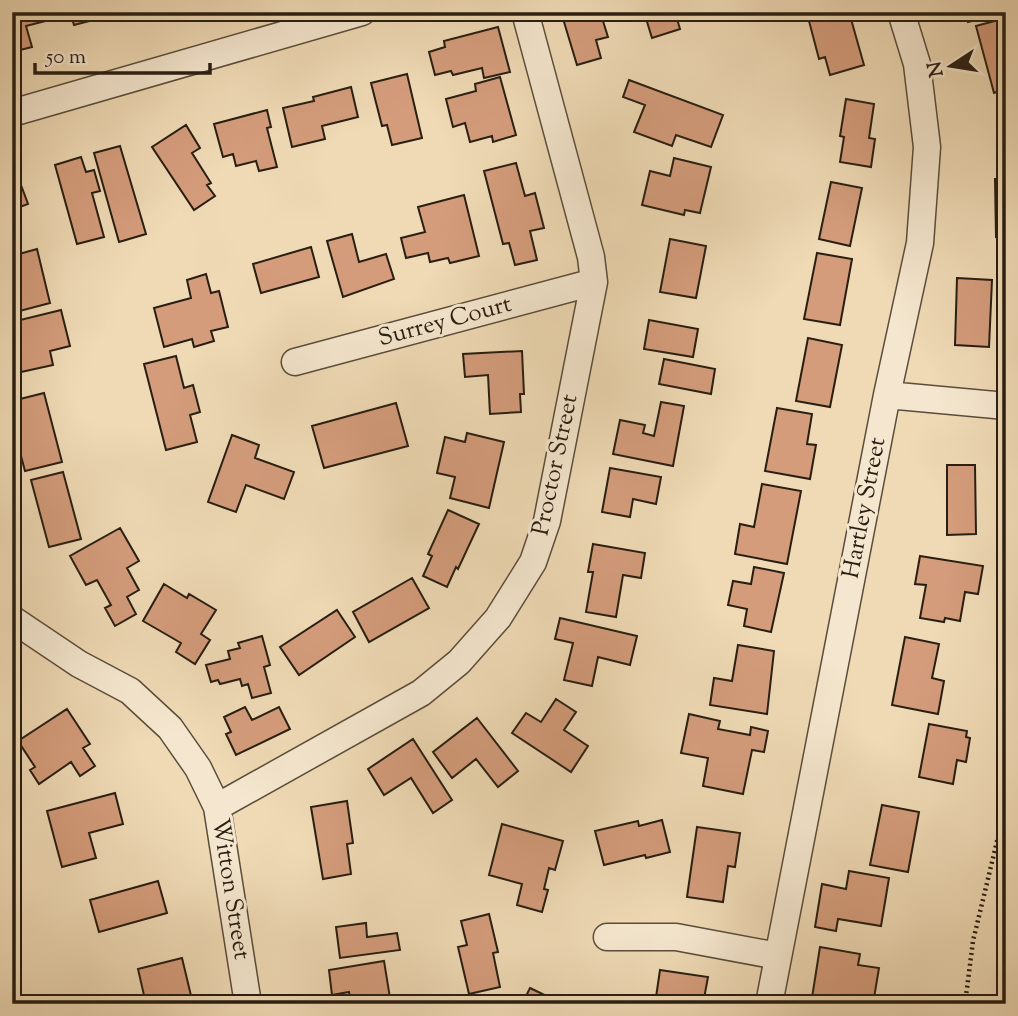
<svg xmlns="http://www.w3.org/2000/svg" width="1018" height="1016" viewBox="0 0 1018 1016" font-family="'Sorts Mill Goudy',serif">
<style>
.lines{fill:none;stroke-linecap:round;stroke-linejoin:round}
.stream{stroke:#6e7b74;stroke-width:7}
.building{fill:#d49c7b;stroke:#281e12;stroke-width:2}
.minor-casing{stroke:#5a4d3b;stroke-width:29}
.path{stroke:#281e12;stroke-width:4.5;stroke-dasharray:2 3.5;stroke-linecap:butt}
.minor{stroke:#f5e7cf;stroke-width:26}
.labels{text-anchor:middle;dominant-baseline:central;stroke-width:6;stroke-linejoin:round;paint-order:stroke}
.street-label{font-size:24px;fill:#281e12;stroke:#f5e7cf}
</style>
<rect width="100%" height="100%" fill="#efdab5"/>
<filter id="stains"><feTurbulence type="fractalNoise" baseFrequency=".00286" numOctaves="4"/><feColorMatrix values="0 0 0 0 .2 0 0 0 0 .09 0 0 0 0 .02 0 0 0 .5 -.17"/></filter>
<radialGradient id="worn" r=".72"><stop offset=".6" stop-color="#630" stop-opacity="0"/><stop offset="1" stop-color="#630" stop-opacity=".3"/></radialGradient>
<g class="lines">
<!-- stream -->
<path class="stream" d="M89 1004 92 1001"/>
</g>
<!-- building -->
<path class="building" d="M12 12H60L61 17 26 26 32 47 12 52Z
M70 12H124L74 25Z
M561 12H620L602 18 608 37 596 40 601 58 577 65Z
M644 12H675L680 29 652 38Z
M838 12H849L864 65 830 75 825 57 819 59 809 21Z
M959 12H987L988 17 968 22 967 15 960 17Z
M1002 19 1006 32V89L994 93 976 26Z
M498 27 510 72 484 78 482 68 453 75 451 71 435 75 429 52 445 47 444 41Z
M407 74 422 138 392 145 387 125 382 126 371 83Z
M500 77 516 135 493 142 492 136 470 142 465 123 453 127 446 99 476 91 475 84Z
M629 80 723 115 711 147 676 135 672 146 634 132 645 105 623 97Z
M351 87 358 117 322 126 325 139 292 147 283 108 314 101 313 97Z
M846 99 874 104 869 138 875 139 871 167 840 162 844 137 840 136Z
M267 110 271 127 267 128 277 167 259 171 256 161 236 166 233 154 223 157 214 124Z
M186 125 200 148 192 153 211 183 207 185 215 196 194 210 152 147Z
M120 146 146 234 119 242 94 153Z
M81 157 86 172 94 170 100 191 92 193 104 237 77 244 55 165Z
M674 158 711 167 700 213 685 210 684 215 642 205 650 171 670 176Z
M516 163 525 196 535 193 544 228 530 231 537 260 515 265 509 243 503 244 484 171Z
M15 169 28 204 12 210V170Z
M995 179H1006V236L996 237Z
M831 182 862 188 850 246 819 239Z
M464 195 479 256 450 263 448 258 430 262 428 253 406 258 401 238 425 232 418 207Z
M352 234 359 262 386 254 394 279 343 297 327 241Z
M670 239 706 246 696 298 660 292Z
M311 247 319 277 261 293 253 264Z
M37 249 50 303 12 313V278L18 277 12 256Z
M817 253 852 259 840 325 804 319Z
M206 274 211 293 219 291 228 327 211 331 214 341 194 347 192 339 164 347 154 308 191 298 187 280Z
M957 278 992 280 989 347 955 345Z
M61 310 70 346 50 351 53 365 21 372 16 350 12 351V322Z
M649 320 698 329 693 357 644 349Z
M808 338 842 345 830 407 796 401Z
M522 351 524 394H520L521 412 490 414 488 375 465 377 463 354Z
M176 356 184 388 193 385 200 412 190 415 197 442 166 450 144 364Z
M664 359 715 369 711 394 659 384Z
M44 393 62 462 25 471 12 422 14 413 12 401Z
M661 402 684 406 673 466 613 454 620 420 645 425 643 433 654 436Z
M396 403 408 446 324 468 312 426Z
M777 408 812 414 807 444 816 445 810 479 765 471Z
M467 433 504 442 489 508 450 498 455 477 437 473 445 437 465 442Z
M232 435 259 445 255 458 294 472 284 499 246 485 236 512 208 502Z
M947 465H975L976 534 947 535Z
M610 468 661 477 656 504 633 499 630 517 602 512Z
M63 472 81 539 49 547 31 480Z
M762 484 801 491 787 564 735 554 740 524 754 527Z
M448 510 479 524 458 569 456 567 447 587 423 576 432 556 428 554Z
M120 528 139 561 127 568 139 590 127 597 136 614 115 626 105 608 111 605 97 580 86 585 70 556Z
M593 544 645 553 641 578 623 575 616 617 586 612 593 572H588Z
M920 556 983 566 978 594 965 592 960 621 945 618 944 622 920 618 926 585 915 584Z
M754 567 784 573 771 632 744 626 747 609 728 605 733 581 751 584Z
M412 578 429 608 369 642 353 612Z
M164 584 187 598 189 594 216 610 201 634 210 640 195 664 176 652 181 643 143 621Z
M337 610 355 637 299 675 280 647Z
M560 618 637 636 630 665 598 657 592 686 564 680 573 643 555 639Z
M262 636 270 665 264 667 271 693 252 698 248 684 242 686 240 679 220 684 218 680 211 682 206 665 230 659 228 651 240 648 238 643Z
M905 637 939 644 932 678 944 681 938 714 892 705Z
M738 645 774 651 767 714 710 705 714 678 732 681Z
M556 699 576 712 564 730 588 746 571 772 512 733 526 713 541 722Z
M245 707 252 720 279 707 290 729 236 755 226 734 231 732 224 717Z
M67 709 90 744 83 748 95 766 80 776 71 762 39 784 30 770 35 767 18 741Z
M689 714 720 721 718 729 750 735 751 727 768 731 764 752 752 750 743 794 703 786 708 758 681 753Z
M477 718 518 771 498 787 476 759 452 778 433 752Z
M929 724 967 731 966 737 970 738 966 762 957 760 953 784 919 777Z
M413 739 452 800 433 813 411 778 384 795 368 769Z
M115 793 123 824 89 833 96 858 62 867 47 811Z
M347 801 353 843 347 844 351 874 323 879 311 807Z
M882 805 919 812 908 872 870 865Z
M662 820 670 852 646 858 645 855 604 865 595 831 638 821 639 826Z
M502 824 563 841 555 870 549 868 544 889 548 890 542 912 517 905 522 884 489 875Z
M697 827 740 833 735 867 728 866 723 902 687 897Z
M849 871 889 878 881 926 838 919 836 931 815 927 822 884 846 889Z
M158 881 167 913 99 932 90 900Z
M489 914 498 952 493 953 500 987 469 994 458 947 467 945 461 921Z
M366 923 367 937 397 933 400 950 340 958 336 927Z
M820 947 860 954 858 965 879 968 873 1004H811Z
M182 958 193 1004H146L138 969Z
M384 961 391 1004H351L349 992 332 995 329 970Z
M660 970 708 977 703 1004H655Z
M530 988 555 1000 553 1004H522Z"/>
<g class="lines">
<!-- minor casing -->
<g class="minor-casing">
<path id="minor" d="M12 113 362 12
M295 362 594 282
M887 395 1006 406
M12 619 79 664 130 691 170 728 198 768 217 807 248 1004
M217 807 421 693 459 662 498 618 533 562 547 521 594 282 591 257 525 12
M607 937H676L778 956
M769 1004 887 395 920 243 927 147 917 64 901 12"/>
</g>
<!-- path -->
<path class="path" d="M965 1004 973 941 1006 804"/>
<!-- minor -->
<use href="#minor" class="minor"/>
</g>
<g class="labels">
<!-- street labels -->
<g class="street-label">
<text transform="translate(445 322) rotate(-15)">Surrey Court</text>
<text transform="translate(556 465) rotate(-78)">Proctor Street</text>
<text transform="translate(865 508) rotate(-79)">Hartley Street</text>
<text transform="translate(230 889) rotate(81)">Witton Street</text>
</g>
</g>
<!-- margin -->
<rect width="1018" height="1016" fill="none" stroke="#efdab5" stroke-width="42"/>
<rect x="14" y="14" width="990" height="988" fill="none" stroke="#281e12" stroke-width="3.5"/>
<rect x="21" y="21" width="976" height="974" fill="none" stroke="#281e12" stroke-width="2"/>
<!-- north arrow -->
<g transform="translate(951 66) rotate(258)" stroke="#f5e7cf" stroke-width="5" paint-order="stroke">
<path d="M0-5L12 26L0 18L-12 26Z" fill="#281e12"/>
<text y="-10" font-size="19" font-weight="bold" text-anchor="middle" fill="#281e12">N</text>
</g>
<!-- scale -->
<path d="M35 63v10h175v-10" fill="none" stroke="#281e12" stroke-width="3.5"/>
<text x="46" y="63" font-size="21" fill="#281e12" stroke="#f5e7cf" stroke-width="5" paint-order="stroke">50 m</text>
<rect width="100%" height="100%" filter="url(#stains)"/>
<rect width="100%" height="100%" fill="url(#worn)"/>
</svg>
